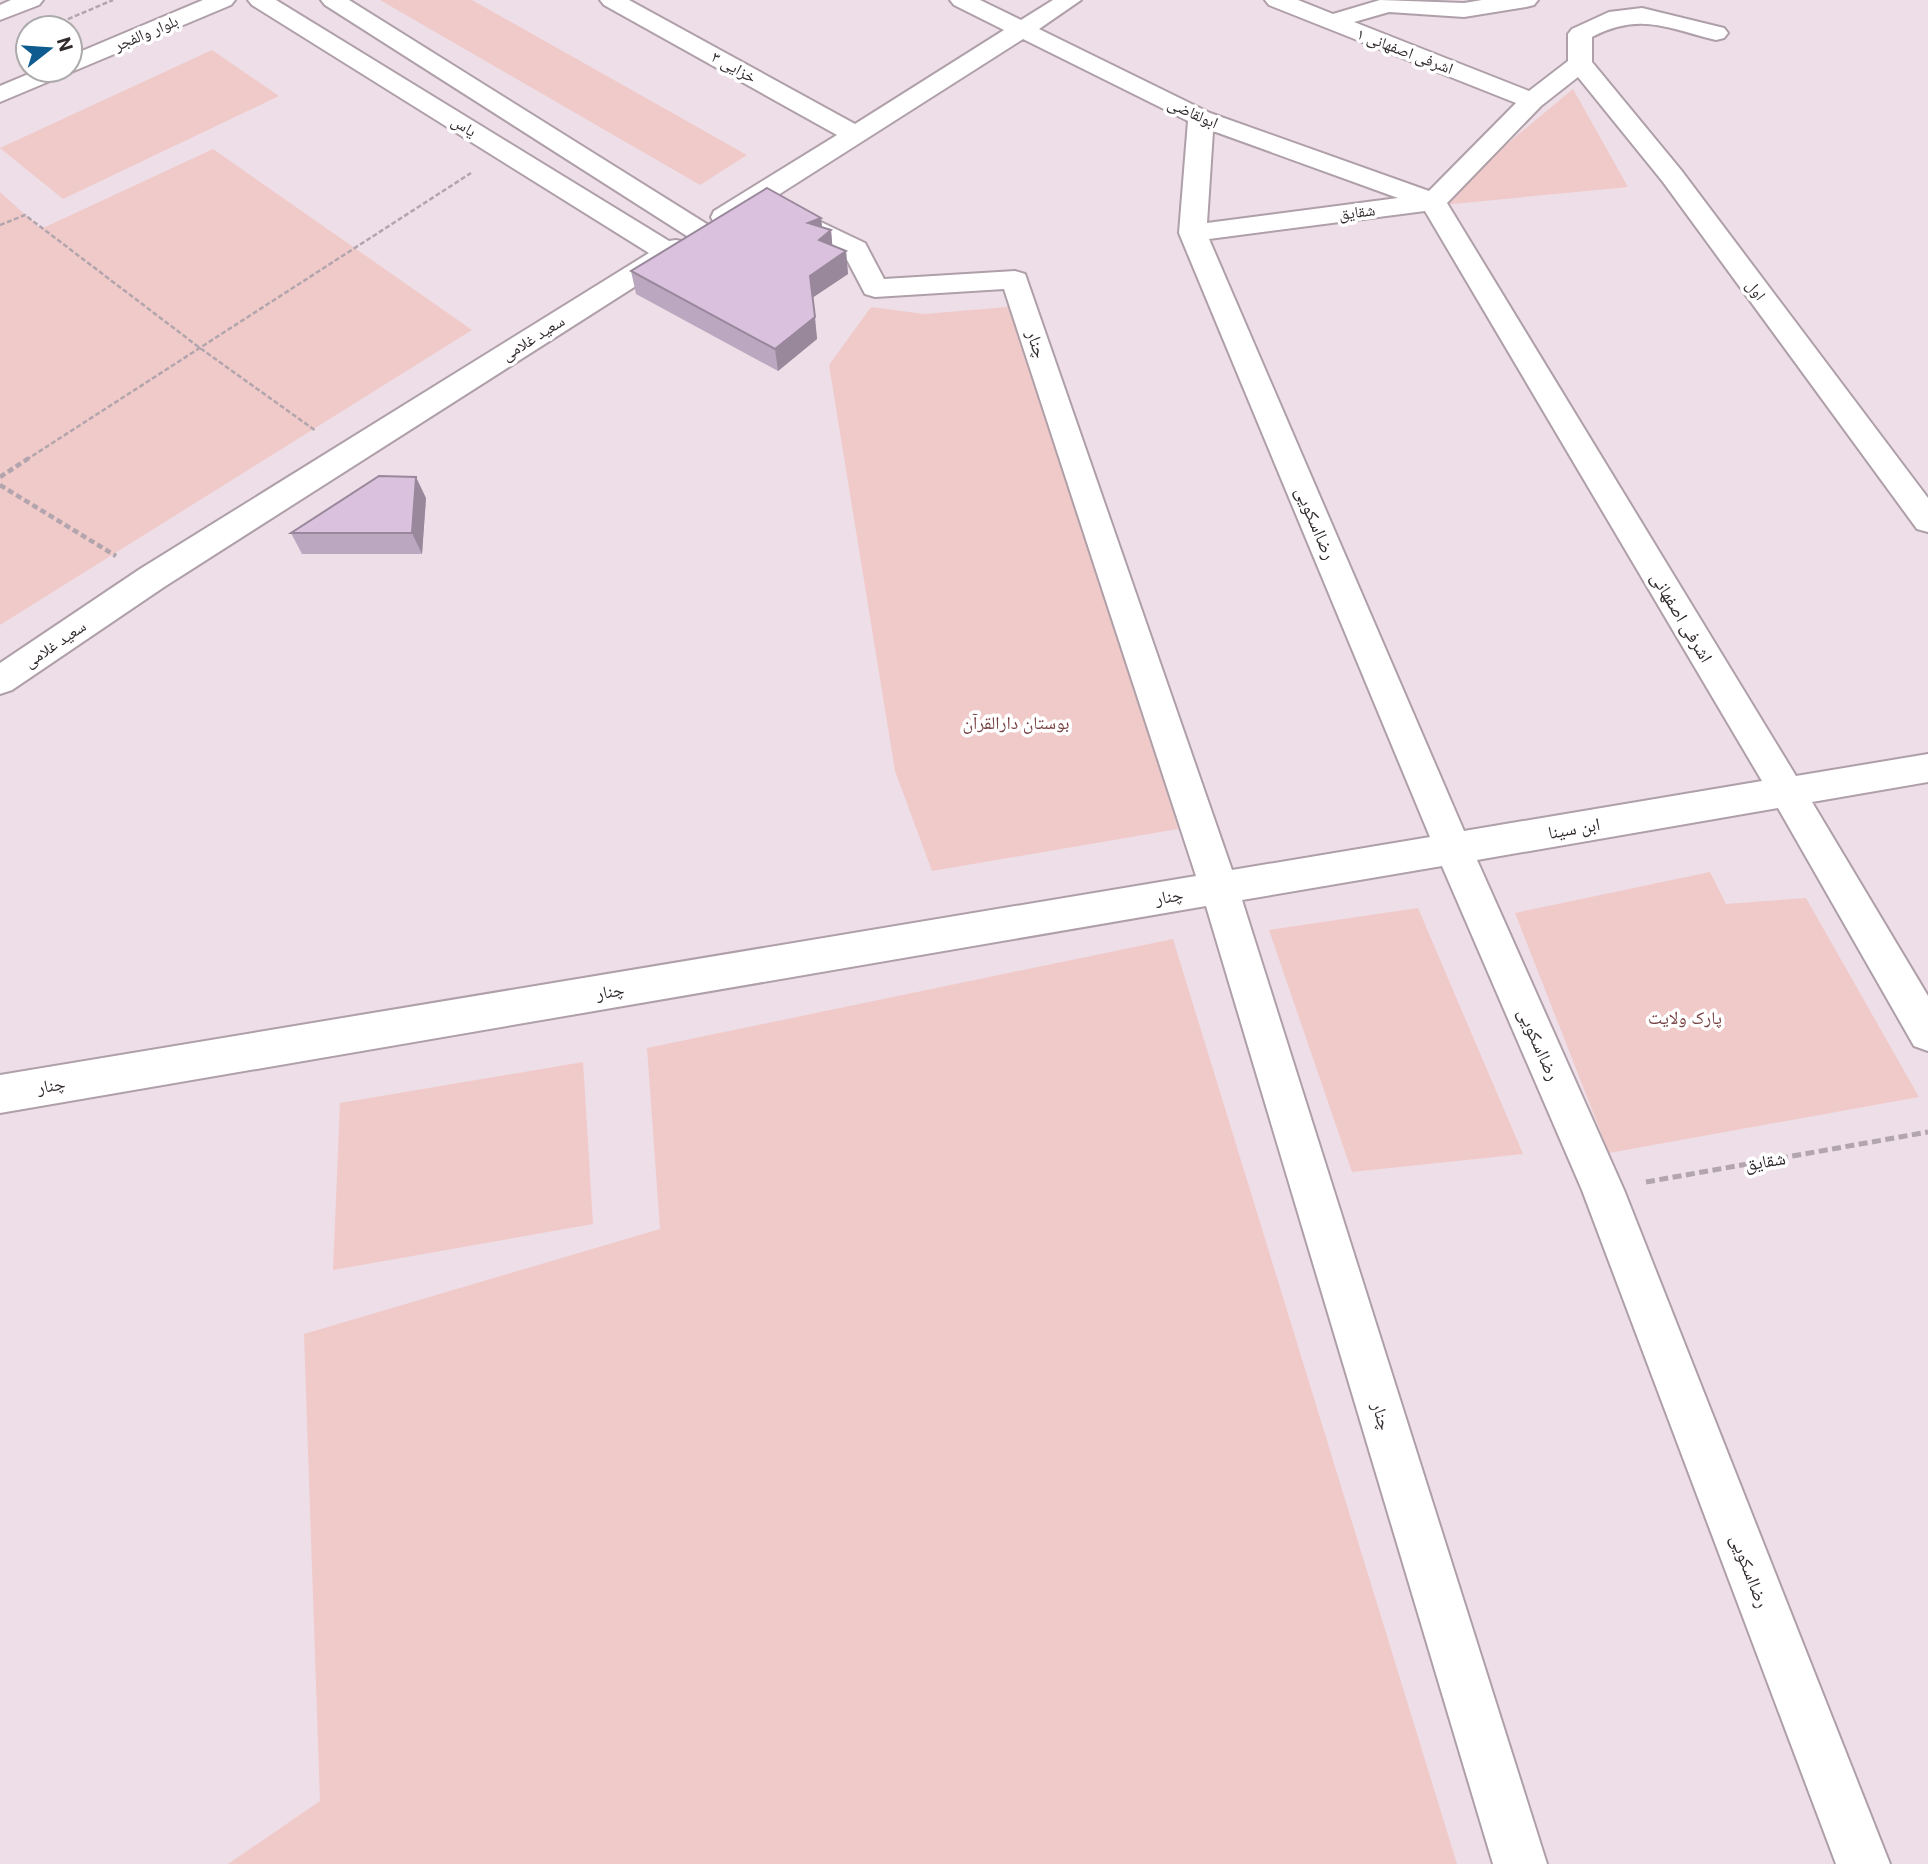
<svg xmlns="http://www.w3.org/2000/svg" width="1928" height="1864" viewBox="0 0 1928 1864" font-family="Roboto,'Noto Naskh Arabic',sans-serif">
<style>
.green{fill:#f0cac9}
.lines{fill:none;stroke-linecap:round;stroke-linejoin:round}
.minor-casing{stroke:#ae9fa8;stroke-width:4}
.major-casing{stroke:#ae9fa8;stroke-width:4}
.path-far2{stroke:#b2a5ad;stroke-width:2.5;stroke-dasharray:5 2.5;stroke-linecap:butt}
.path-far1{stroke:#b2a5ad;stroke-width:4.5;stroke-dasharray:6 3.5;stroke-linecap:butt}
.path{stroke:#b2a5ad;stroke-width:5;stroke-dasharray:9 4.5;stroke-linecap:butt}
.minor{fill:#fff;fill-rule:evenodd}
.major{fill:#fff;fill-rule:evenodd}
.wall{fill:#bba7bf}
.shaded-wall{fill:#99889b}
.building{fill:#dac2de;stroke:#99889b;stroke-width:2}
.labels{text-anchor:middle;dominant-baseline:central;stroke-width:7;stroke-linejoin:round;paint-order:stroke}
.far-street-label{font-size:16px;fill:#312b2e;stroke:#fff}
.street-label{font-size:18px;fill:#312b2e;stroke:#fff}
.park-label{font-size:18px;fill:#784143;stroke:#fff}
</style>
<rect width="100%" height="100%" fill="#eedee8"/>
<!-- green -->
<path class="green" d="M380 0H472L747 155 700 185Z
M212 50 279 96 63 199 0 148Z
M1573 89 1628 187 1432 206Z
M213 149 472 330 0 625V192L41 229Z
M1030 305 1178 829 932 871 895 771 829 365 871 307 924 314Z
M1710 872 1726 904 1806 898 1919 1097 1609 1153 1515 913Z
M1418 908 1523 1154 1352 1172 1269 930Z
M1173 939 1457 1864H228L320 1801 304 1334 660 1229 647 1048Z
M583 1062 593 1224 333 1270 340 1103Z"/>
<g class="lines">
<!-- minor casing -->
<g class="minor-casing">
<path id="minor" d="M11 0H43L39 5 0 20V5Z
M248 0H276L669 241 676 240 686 242 690 248 686 254 164 587 12 690 0 694V663L140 569 649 253 252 5Z
M321 0H349L710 226 714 232 710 238 700 240 690 238 325 5Z
M600 0H629L855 124 1004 30 954 5 950 0H980L1021 20 1053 0H1081L1039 29 1210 113 1429 191 1516 103 1269 5 1265 0H1298L1333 14 1380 0 1464 3 1482 0H1538L1534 5 1526 7 1464 17 1389 12 1354 22 1529 91 1568 61V34L1572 29 1609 12 1642 8 1724 28 1728 33 1724 38 1716 40C1666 28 1640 12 1592 37V62L1681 170 1928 498V532L1917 529 1663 182 1578 77 1541 106 1447 203 1796 776 1928 754V782L1812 802 1928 996V1051L1914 1046 1778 808 1477 860 1624 1190 1890 1864H1836L1582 1190 1442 866 1242 900 1547 1864H1493L1206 906 0 1113V1075L1196 876 1004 289 875 297 865 294 844 254 776 219 772 213 776 207 785 205 865 243 884 279 1015 271 1025 274 1232 870 1430 837 1179 233 1188 121 1023 39 734 223 724 225 714 223 711 217 714 211 837 135 604 5ZM1213 131 1398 198 1207 223ZM1425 211 1762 781 1464 831 1209 239Z"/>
</g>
<!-- major casing -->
<g class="major-casing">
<path id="major" d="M203 0H235L231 5 0 102V86L38 70H70V56Z"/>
</g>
<!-- path-far2 -->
<path class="path-far2" d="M61 22 113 0
M0 225 25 215 200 348 316 431
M26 460 471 173"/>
<!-- path-far1 -->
<path class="path-far1" d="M0 477 29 458
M0 485 116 556"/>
<!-- path -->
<path class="path" d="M1646 1182 1928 1132"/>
<!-- minor -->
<use href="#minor" class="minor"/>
<!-- major -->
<use href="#major" class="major"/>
</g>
<!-- wall -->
<path class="wall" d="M821 218 822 227 831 230 832 246 846 251 848 274 812 298 817 339 778 371 636 294 631 271Z
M426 498 422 554H302L291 533Z"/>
<!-- shaded-wall -->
<path class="shaded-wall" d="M821 218 823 237 831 230 833 253 811 246 808 223Z
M846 251 848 274 812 298 810 276Z
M815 317 817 339 778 371 775 349Z
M416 477 426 498 422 554 412 533Z"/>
<!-- building -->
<path class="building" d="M767 188 821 218 808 223 831 230 819 240 846 251 810 276 815 317 775 349 631 271Z
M379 476 416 477 412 533H291Z"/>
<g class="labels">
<!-- far-street labels -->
<g class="far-street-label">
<text transform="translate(146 33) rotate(-23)">بلوار والفجر</text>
<text transform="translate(1405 51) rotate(21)">اشرفی اصفهانی ۱</text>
<text transform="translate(734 67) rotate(29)">خزایی ۳</text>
<text transform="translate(1193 113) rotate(24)">ابولقاضی</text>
<text transform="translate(464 126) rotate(32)">یاس</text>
<text transform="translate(1357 212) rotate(-7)">شقایق</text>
<text transform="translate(1756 290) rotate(53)">اول</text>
<text transform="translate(533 338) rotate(-32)">سعید غلامی</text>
<text transform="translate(55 644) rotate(-34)">سعید غلامی</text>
</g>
<!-- street labels -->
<g class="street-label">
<text transform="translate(1037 344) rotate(71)">چنار</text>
<text transform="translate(1316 523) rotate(67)">رضااسکویی</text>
<text transform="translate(1682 617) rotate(59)">اشرفی اصفهانی</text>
<text transform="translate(1574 828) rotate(-10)">ابن سینا</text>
<text transform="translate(1169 896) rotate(-10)">چنار</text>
<text transform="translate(610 991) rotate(-10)">چنار</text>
<text transform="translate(1539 1044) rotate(66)">رضااسکویی</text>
<text transform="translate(51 1085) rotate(-10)">چنار</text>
<text transform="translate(1765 1161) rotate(-10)">شقایق</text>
<text transform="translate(1382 1416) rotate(73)">چنار</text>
<text transform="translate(1750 1571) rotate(69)">رضااسکویی</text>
</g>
<!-- park labels -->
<g class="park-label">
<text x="1016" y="722">بوستان دارالقرآن</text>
<text x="1685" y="1017">پارک ولایت</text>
</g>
</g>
<!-- north arrow -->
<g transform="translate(49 49) rotate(73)"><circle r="33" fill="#ffffff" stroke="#adaaab" stroke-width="2"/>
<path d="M0-5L12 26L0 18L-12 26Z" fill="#0e5c8f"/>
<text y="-10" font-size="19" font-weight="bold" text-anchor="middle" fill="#312b2e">N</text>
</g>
</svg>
